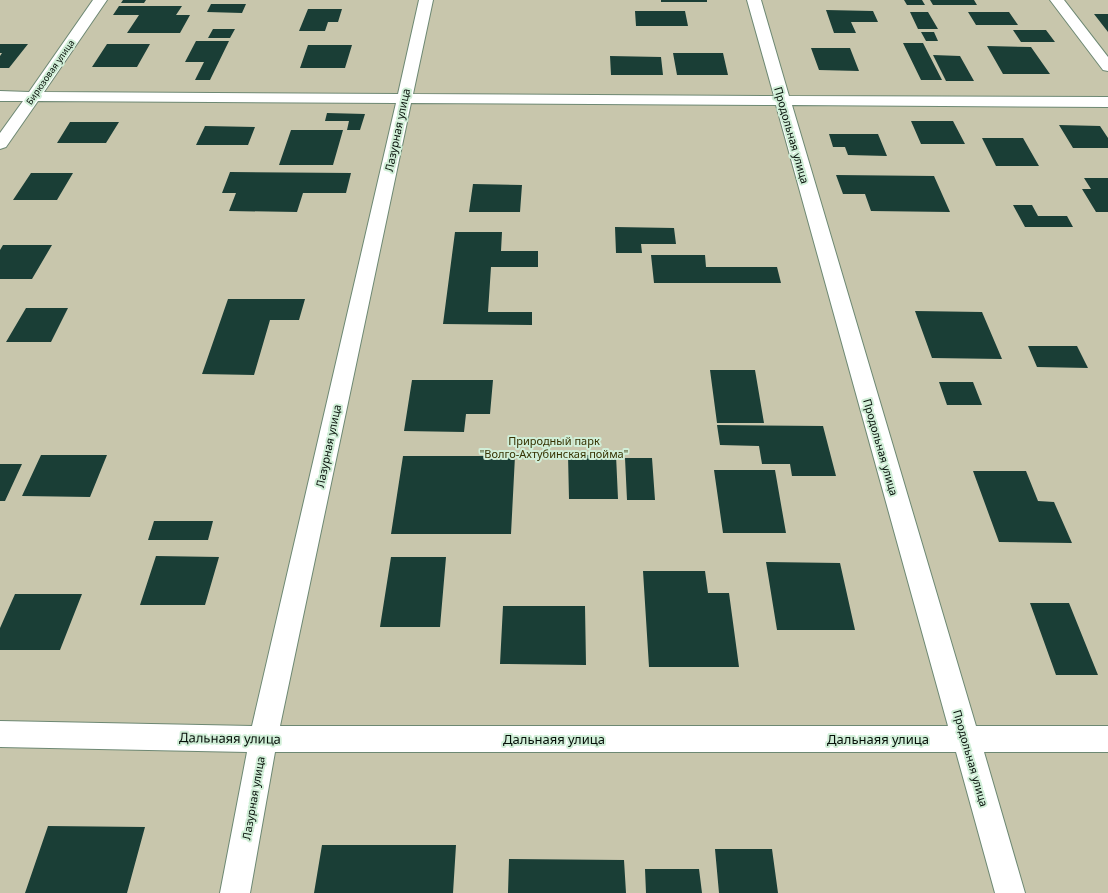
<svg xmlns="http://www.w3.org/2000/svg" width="1108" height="893" viewBox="0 0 1108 893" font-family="'Noto Sans',sans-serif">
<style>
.green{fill:#c8c6ac}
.building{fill:#1a3e36}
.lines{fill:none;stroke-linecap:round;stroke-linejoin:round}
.minor-casing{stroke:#6d8873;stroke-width:2}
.minor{fill:#fff;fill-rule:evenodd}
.labels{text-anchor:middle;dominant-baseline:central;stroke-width:4;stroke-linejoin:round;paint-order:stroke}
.far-street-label{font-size:9px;fill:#061009;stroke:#d1efd8}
.street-label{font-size:11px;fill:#061009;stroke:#d1efd8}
.park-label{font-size:11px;fill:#363202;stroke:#d1efd8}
.near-street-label{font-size:13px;fill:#061009;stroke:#d1efd8}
</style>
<rect width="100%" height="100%" fill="#d1efd8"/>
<!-- green -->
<path class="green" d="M0 0H1108V893H0Z"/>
<!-- building -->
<path class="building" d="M123 0H146L144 3H121Z
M661 0H707V2H661Z
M904 0H922L925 5H907Z
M930 0H974L977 5H933Z
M211 4H246L242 13 207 12Z
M119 6H182L176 15H190L180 33H127L139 15H113Z
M308 9H342L338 22H328L325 31H299Z
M826 10 873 11 878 22H851L856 33H834Z
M635 11H685L688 26H636Z
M910 12H928L938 29H918Z
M968 12H1009L1018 25H976Z
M1094 14H1108V32Z
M213 29H235L230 38H208Z
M1013 30H1046L1055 42H1021Z
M921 32H934L938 41H926Z
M196 41H229L210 80H195L204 62H185Z
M903 43H923L942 80H921Z
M0 44H28L9 68H0V56L2 53H0Z
M107 44H150L137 67H92Z
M308 45H352L345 68H300Z
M987 46 1031 47 1050 74H1003Z
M811 48H850L859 71 819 70Z
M673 53H723L728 75H677Z
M933 55 960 56 974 81H946Z
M610 56 661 57 663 75H611Z
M327 113 365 114 360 130H347L349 121H325Z
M911 121H953L965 144H921Z
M70 122H119L106 143H57Z
M1059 125 1100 126 1108 138V148H1073Z
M205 126 255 127 248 145H196Z
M291 130H343L333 165H279Z
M829 134H878L887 156 848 155 845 147H833Z
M982 138H1023L1039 166H996Z
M230 172 351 173 346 193H303L297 212 229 211 236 193H222Z
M31 173H73L57 200H13Z
M836 175 934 176 950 212 871 211 865 194H843Z
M1084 178H1108V212H1096L1082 189H1091Z
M473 184 522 185 520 212H469Z
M1013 205H1032L1038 216H1067L1073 227H1025Z
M615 227 674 228 676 244H641L642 253H616Z
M455 232H502L501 251H538V267H491L488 312H532V325L443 324Z
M3 245H52L32 279H0V250Z
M651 255H705L706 267H777L781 283H654Z
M228 299H305L299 320H270L254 375 202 374Z
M26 308H68L51 342H6Z
M915 311 982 312 1002 359 932 358Z
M1028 346H1077L1088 368 1037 367Z
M710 370H755L764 423H717Z
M412 380H493L490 414H466L464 432 404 431Z
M939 382H973L982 405H947Z
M717 425 823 426 836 476H792L790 464H762L759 446 720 445Z
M41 455H107L90 497 22 496Z
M568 455H616L618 499H569Z
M403 456H515L511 534H391Z
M625 458H652L655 500H627Z
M0 464H22L5 501H0Z
M714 470H775L786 533H723Z
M973 471H1026L1038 501 1054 502 1072 543 999 542Z
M154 521H213L208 540H148Z
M156 556 219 557 205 605H140Z
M391 557H446L440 627H380Z
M766 562 840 563 855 630H777Z
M643 571H705L708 593H729L739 667H649Z
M15 594H82L60 650H0V628Z
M1030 603H1069L1098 675H1056Z
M503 606H585L586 665 500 664Z
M48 826 145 827 127 893H25Z
M322 845H456L453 893H314Z
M715 849H772L778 893H719Z
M509 859 624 860 626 893H508Z
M645 869H699L702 893H646Z"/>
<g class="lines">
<!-- minor casing -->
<g class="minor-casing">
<path id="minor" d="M93 0H107L44 92 398 94 419 0H433L413 94 774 96 747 0H761L789 96 1108 97V107L792 105 976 726H1108V752H984L1025 893H995L956 752H275L250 893H220L247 752 0 747V721L252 726 396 103 38 101 6 147 0 149V133L23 101H0V91L29 92ZM411 103 776 105 948 726H280Z
M1050 0H1064L1108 57V71L1103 70Z"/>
</g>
<!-- minor -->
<use href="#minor" class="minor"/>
</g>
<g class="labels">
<!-- far-street labels -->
<g class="far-street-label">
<text transform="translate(50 72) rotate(-55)">Бирюзовая улица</text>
</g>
<!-- street labels -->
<g class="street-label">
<text transform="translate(397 130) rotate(-78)">Лазурная улица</text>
<text transform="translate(792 135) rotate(74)">Продольная улица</text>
<text transform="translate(328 446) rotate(-78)">Лазурная улица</text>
<text transform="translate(881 447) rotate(74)">Продольная улица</text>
<text transform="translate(971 758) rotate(74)">Продольная улица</text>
<text transform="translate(253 798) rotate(-80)">Лазурная улица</text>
</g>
<!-- park labels -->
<g class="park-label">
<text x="554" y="440">Природный парк<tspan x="554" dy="13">"Волго-Ахтубинская пойма"</tspan></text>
</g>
<!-- near-street labels -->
<g class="near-street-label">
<text transform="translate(230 738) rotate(1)">Дальнаяя улица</text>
<text x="554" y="739">Дальнаяя улица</text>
<text x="878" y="739">Дальнаяя улица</text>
</g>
</g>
</svg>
